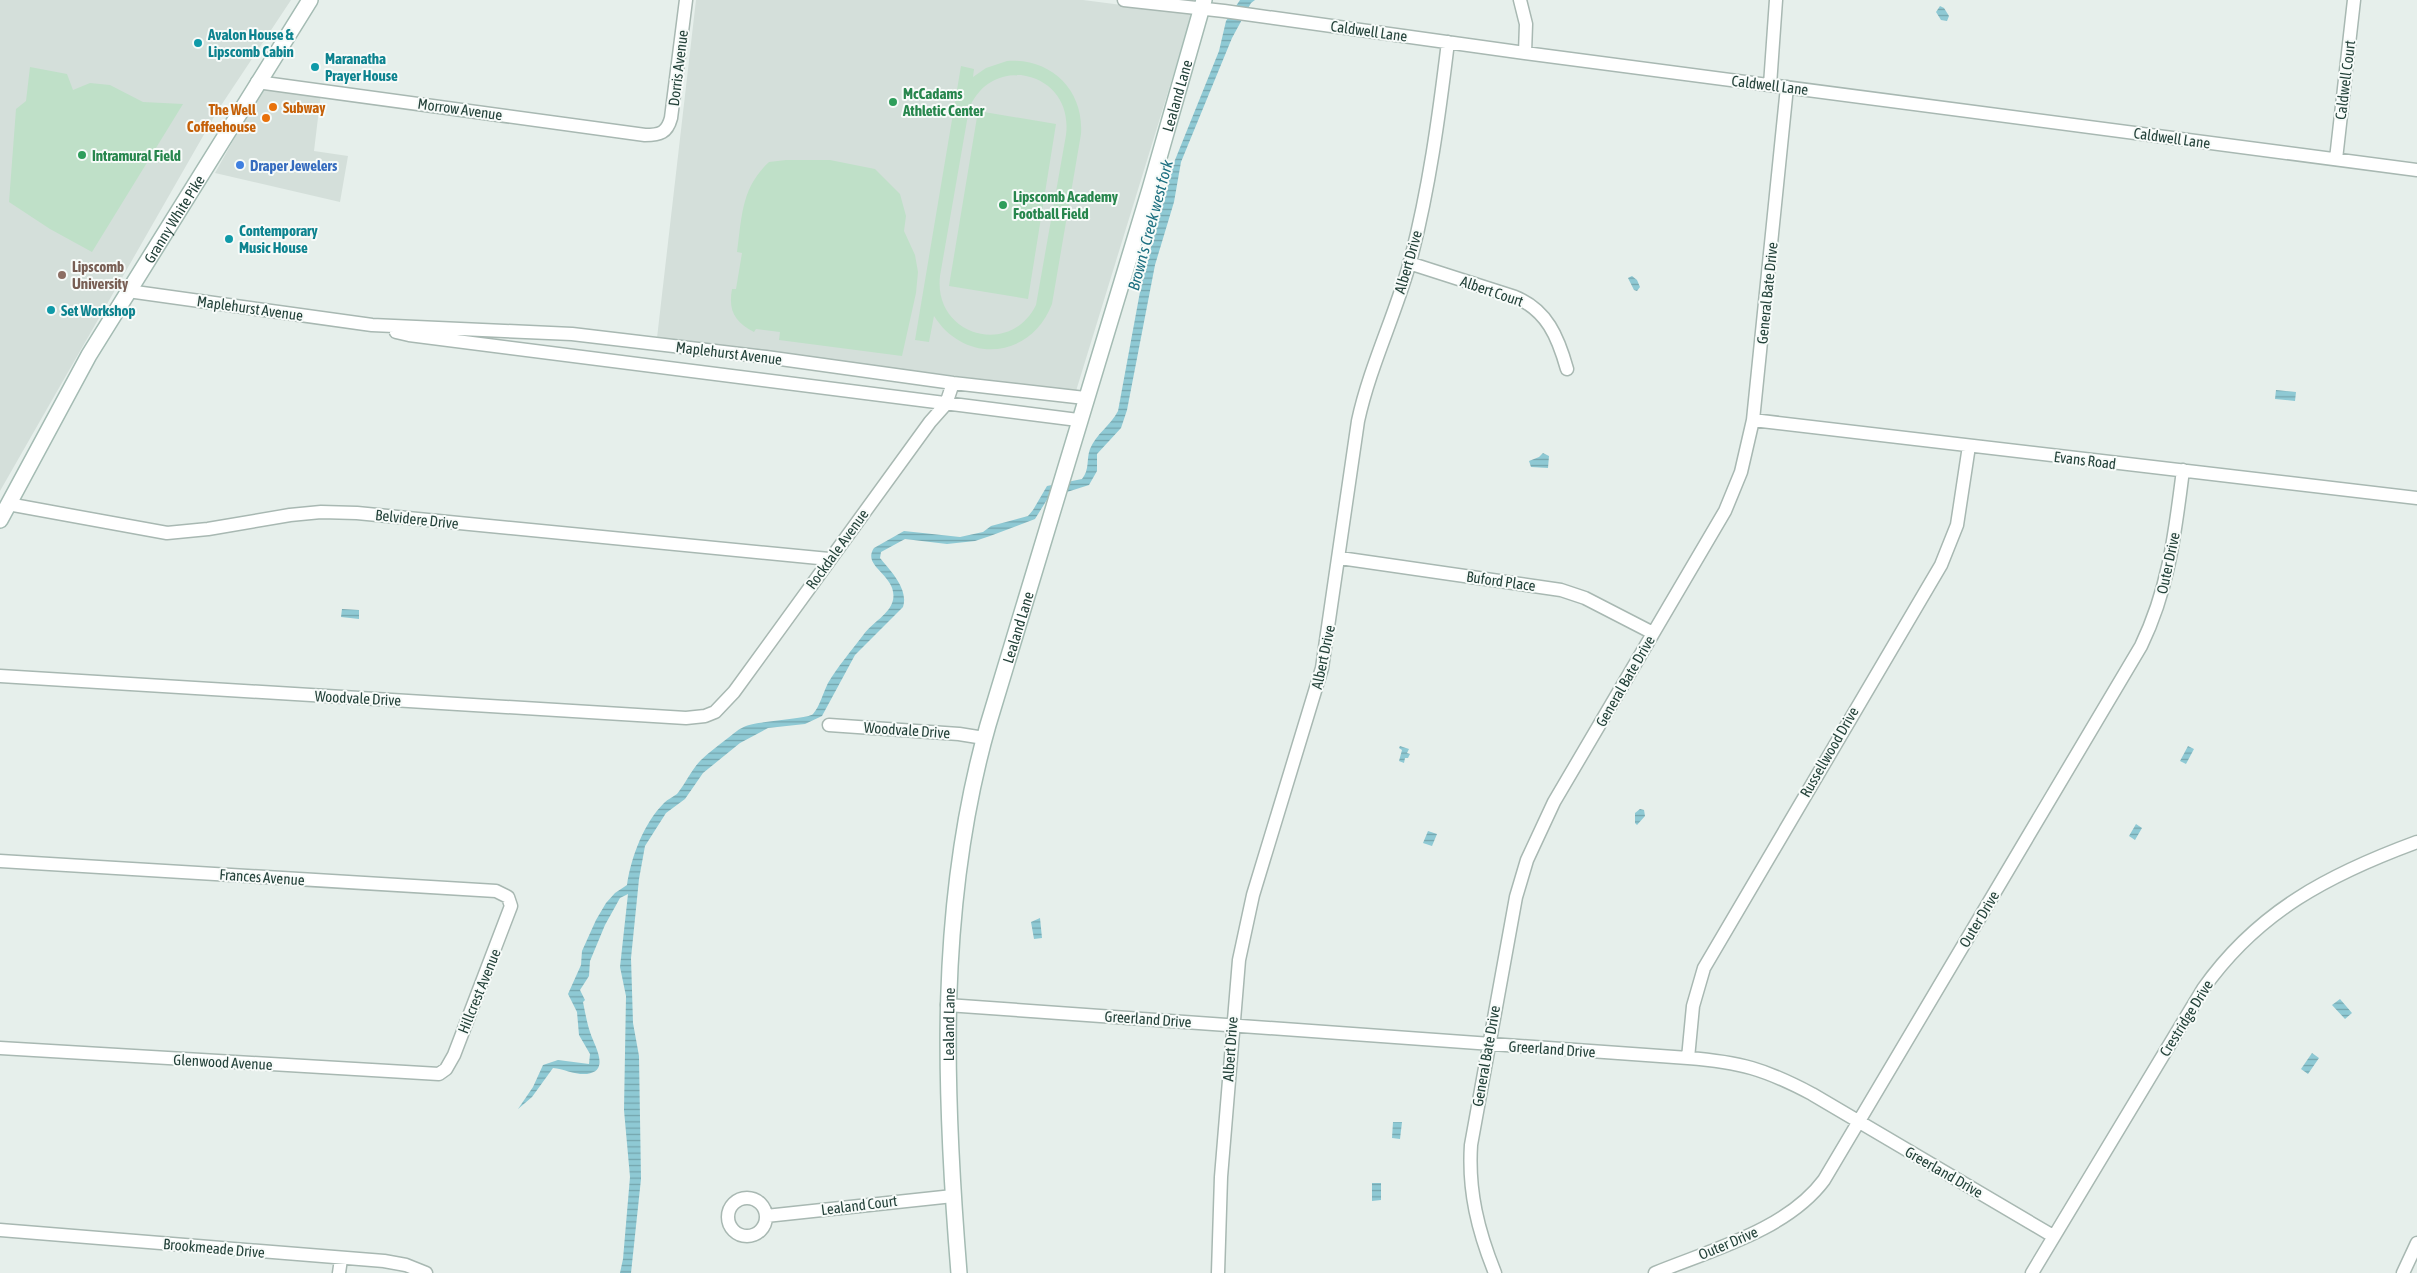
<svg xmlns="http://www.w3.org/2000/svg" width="2417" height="1273" viewBox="0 0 2417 1273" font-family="'Asap Condensed',sans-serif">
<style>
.built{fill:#d4dfda}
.pitch{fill:#bfe0c8;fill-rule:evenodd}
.water{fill:url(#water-rules)}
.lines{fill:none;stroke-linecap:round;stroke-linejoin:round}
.street-casing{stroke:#a8b8b2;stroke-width:15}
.secondary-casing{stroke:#a4bbb3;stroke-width:18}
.street{stroke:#fff;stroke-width:12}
.secondary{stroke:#fff;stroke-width:15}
.culture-dot{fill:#0f9aa8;stroke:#f7fbf9;stroke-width:2}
.leisure-dot{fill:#2e9e5b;stroke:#f7fbf9;stroke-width:2}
.food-dot{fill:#e8710a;stroke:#f7fbf9;stroke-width:2}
.shop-dot{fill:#3f7fe0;stroke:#f7fbf9;stroke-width:2}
.education-dot{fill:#8d6e63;stroke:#f7fbf9;stroke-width:2}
.labels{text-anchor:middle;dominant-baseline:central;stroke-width:4;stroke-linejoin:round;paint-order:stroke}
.street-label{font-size:15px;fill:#24423a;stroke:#f7fbf9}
.culture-label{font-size:15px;font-weight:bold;fill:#0d838f;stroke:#f7fbf9;text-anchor:start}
.leisure-label{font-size:15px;font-weight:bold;fill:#27864d;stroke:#f7fbf9;text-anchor:start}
.food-label{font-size:15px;font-weight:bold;fill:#c56008;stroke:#f7fbf9;text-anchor:start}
.shop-label{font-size:15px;font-weight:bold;fill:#366cbe;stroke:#f7fbf9;text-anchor:start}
.education-label{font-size:15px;font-weight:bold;fill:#785e54;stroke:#f7fbf9;text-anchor:start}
.water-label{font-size:16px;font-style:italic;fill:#1c6f80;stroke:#f7fbf9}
</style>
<defs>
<pattern id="water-rules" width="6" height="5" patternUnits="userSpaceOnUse" patternTransform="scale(1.25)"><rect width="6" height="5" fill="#8ec9d4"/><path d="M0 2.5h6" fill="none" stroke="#74a5ad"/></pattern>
</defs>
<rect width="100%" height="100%" fill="#e6efeb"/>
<!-- built -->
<path class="built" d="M0 0H291L218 110 0 491Z
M696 0H1083L1192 14 1076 391 657 338Z
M262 89 321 93 314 151 348 156 340 202 215 173Z"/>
<!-- pitch -->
<path class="pitch" d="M1007 61C1051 58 1084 90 1081 134L1052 304C1031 359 965 365 934 316L929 342 915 340 961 66 974 69 973 77 986 68ZM1021 75C1052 79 1070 104 1066 135L1036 305C1010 358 933 335 940 276L969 109C978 86 997 74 1021 75Z
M30 67 67 74 73 90 90 83 110 85 143 102 183 104 92 252 50 229 9 202 16 109 26 101Z
M978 111 1056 124 1028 299 949 286Z
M786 160H830L875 169 900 194 906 216 904 231 915 255 918 272 916 293 902 356 779 340 780 332 756 329 754 332C735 322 728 311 732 289H736L742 253 737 252C742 217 741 188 769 162Z"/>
<!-- water -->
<path class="water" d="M1240 0H1255L1251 3 1232 38 1181 162 1174 202 1155 265 1127 410 1121 428 1097 454V471L1089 485 1048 498 1035 519 990 536 975 541 947 544 905 539 881 552 880 558C890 570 909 589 903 607L855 655 822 716 805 724 768 728 740 743 703 773 685 799 666 813 645 846 639 879 631 958 633 1023 639 1056 641 1179 631 1273H620L623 1259 630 1177 624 1110 626 996 620 967 628 894 620 898 605 925 590 961 589 976 580 990 585 1000 583 1002C585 1012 587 1023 590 1032 594 1045 611 1071 587 1074 575 1075 564 1069 553 1068L532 1097 518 1109 533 1087 543 1065 558 1060 589 1064 590 1054 579 1035 577 1012 568 994 581 965 582 951 596 920 606 903 615 893 627 885C631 857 644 823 664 803 668 799 673 797 677 794 686 783 691 770 701 760 709 752 719 745 728 738 733 734 740 728 746 726 759 721 808 719 813 714 820 706 823 693 828 683 838 666 852 650 864 634 872 623 890 614 893 600 898 575 861 567 874 548L904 531 960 537 983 532 991 526 1028 516 1033 510 1047 486 1082 479C1090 469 1086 460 1090 449 1096 434 1111 425 1118 411L1142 281 1173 165 1219 51 1226 21Z
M1940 6 1944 8 1949 16 1947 21 1941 20 1936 12Z
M1632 276 1637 280 1640 287 1637 291 1634 290 1628 278Z
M2276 390 2296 392 2295 401 2275 399Z
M1543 453 1549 456 1548 468 1531 467 1529 461 1539 457Z
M342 609 359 610V619L341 617Z
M1400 746 1409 749 1407 753 1410 754 1408 758H1405L1404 763 1399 761 1402 750 1399 748Z
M2188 746 2194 749 2186 764 2180 761Z
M1640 809 1644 810 1645 816 1637 825 1635 823V813Z
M2136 824 2142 828 2135 840 2129 836Z
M1428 831 1437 834 1432 846 1423 843Z
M1040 918 1042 938 1034 939 1031 922Z
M2340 999 2352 1013 2345 1019 2332 1005Z
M2312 1053 2319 1058 2308 1074 2301 1069Z
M1393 1122H1402L1400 1139 1392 1138Z
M1372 1183H1381V1200L1372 1201Z"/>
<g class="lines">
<!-- street casing -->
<g class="street-casing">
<path id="street" d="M1124 0 1224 11 1525 53 2417 170
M1520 0 1526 24 1525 53
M257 82 645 135C660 135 667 133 671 118L686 0
M1770 85 1776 0
M2336 159 2354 0
M1409 263 1515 297C1547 310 1558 337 1567 369
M128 291 372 325 572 334 766 357 953 383 1085 398
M396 332 409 335 1078 420
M1753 420 2417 498
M8 504 167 533 208 529 290 515 321 512 357 513 829 559
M1340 558 1561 590 1585 598 1653 633
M0 676 686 718 705 716 715 712 734 692 930 422 946 404 953 383
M829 725 959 734 984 738
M0 861 496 891 508 897 511 906 454 1055 446 1069 439 1074 0 1048
M947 1005 1688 1058C1740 1062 1765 1069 1812 1094L2053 1236
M1688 1058 1693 1006 1704 968 1941 565 1957 525 1969 446
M728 1217a19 19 0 1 1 38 0a19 19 0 1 1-38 0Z
M766 1216 953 1196
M0 1230 384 1261 406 1265 426 1273
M339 1273 341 1259
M1218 1273 1221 1177 1239 960 1253 895 1322 668 1358 421C1370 366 1395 316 1410 262 1429 190 1439 116 1448 42
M1495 1273C1478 1231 1468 1191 1471 1145L1516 897 1527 860 1554 802 1725 511 1741 472 1753 420 1787 87
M1655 1273C1711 1250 1787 1230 1824 1180L2141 646C2169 588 2175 533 2183 470
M2032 1273 2203 989C2258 911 2330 874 2417 842
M2403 1273 2417 1243"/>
</g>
<!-- secondary casing -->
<g class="secondary-casing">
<g id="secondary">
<path id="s1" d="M0 520 89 355 310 0"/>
<path id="s2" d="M959 1273C944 1090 937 904 988 725L1150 189 1204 0"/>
</g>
</g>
<!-- street -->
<use href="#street" class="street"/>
<!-- secondary -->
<use href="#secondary" class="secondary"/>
</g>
<!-- markers -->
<g class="culture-dot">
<circle cx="198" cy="43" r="5"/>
<circle cx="315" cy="67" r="5"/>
<circle cx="229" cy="239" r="5"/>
<circle cx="51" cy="310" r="5"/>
</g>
<g class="leisure-dot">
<circle cx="893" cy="102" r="5"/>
<circle cx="82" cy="155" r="5"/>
<circle cx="1003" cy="205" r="5"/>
</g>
<g class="food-dot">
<circle cx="273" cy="107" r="5"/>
<circle cx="266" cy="118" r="5"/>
</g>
<circle class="shop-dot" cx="240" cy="165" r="5"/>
<circle class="education-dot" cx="62" cy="275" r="5"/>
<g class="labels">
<!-- street labels -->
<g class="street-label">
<text transform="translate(1369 31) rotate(8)">Caldwell Lane</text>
<text transform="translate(678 68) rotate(-83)">Dorris Avenue</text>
<text transform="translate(2345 80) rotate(-83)">Caldwell Court</text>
<text transform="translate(1770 85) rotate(7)">Caldwell Lane</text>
<text stroke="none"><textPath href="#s2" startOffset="1209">Lealand Lane</textPath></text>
<text transform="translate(460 109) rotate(8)">Morrow Avenue</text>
<text transform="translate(2172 138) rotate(8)">Caldwell Lane</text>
<text stroke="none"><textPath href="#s1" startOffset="348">Granny White Pike</textPath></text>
<text transform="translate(1408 262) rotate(-74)">Albert Drive</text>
<text transform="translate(1492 291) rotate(19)">Albert Court</text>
<text transform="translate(1767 293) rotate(-84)">General Bate Drive</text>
<text transform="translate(250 308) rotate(8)">Maplehurst Avenue</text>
<text transform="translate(729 353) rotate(7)">Maplehurst Avenue</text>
<text transform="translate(2085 460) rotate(7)">Evans Road</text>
<text transform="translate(417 519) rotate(6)">Belvidere Drive</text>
<text transform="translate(837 549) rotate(-54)">Rockdale Avenue</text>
<text transform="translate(2168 563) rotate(-78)">Outer Drive</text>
<text transform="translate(1501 581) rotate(8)">Buford Place</text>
<text stroke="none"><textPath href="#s2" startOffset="654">Lealand Lane</textPath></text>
<text transform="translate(1323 657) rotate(-78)">Albert Drive</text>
<text transform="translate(1625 681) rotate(-60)">General Bate Drive</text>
<text transform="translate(358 698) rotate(3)">Woodvale Drive</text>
<text transform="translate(907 730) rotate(4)">Woodvale Drive</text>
<text transform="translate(1829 752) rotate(-60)">Russellwood Drive</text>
<text transform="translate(262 877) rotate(4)">Frances Avenue</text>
<text transform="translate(1979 919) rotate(-59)">Outer Drive</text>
<text transform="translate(479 991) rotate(-68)">Hillcrest Avenue</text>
<text transform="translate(2186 1018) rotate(-58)">Crestridge Drive</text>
<text transform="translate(1148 1019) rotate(4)">Greerland Drive</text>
<text stroke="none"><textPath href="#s2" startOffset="249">Lealand Lane</textPath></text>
<text transform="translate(1230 1049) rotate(-86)">Albert Drive</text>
<text transform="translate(1552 1049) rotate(4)">Greerland Drive</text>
<text transform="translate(1486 1056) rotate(-80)">General Bate Drive</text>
<text transform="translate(223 1062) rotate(3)">Glenwood Avenue</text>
<text transform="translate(1944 1172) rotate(30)">Greerland Drive</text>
<text transform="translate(859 1205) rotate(-7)">Lealand Court</text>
<text transform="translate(1728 1243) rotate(-23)">Outer Drive</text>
<text transform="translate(214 1248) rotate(5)">Brookmeade Drive</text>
</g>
<!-- culture labels -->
<g class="culture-label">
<text x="208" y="34">Avalon House &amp;<tspan x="208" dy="17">Lipscomb Cabin</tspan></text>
<text x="325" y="58">Maranatha<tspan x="325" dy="17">Prayer House</tspan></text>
<text x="239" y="230">Contemporary<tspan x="239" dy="17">Music House</tspan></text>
<text x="61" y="310">Set Workshop</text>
</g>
<!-- leisure labels -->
<g class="leisure-label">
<text x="903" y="93">McCadams<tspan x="903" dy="17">Athletic Center</tspan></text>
<text x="92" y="155">Intramural Field</text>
<text x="1013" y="196">Lipscomb Academy<tspan x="1013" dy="17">Football Field</tspan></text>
</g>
<!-- food labels -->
<g class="food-label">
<text x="283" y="107">Subway</text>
<text x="256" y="109" text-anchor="end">The Well<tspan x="256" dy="17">Coffeehouse</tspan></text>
</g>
<!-- shop labels -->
<g class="shop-label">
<text x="250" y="165">Draper Jewelers</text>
</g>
<!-- education labels -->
<g class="education-label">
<text x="72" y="266">Lipscomb<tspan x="72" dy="17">University</tspan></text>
</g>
<!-- water labels -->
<g class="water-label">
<text transform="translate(1150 225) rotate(-75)">Brown's Creek west fork</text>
</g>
</g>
</svg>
